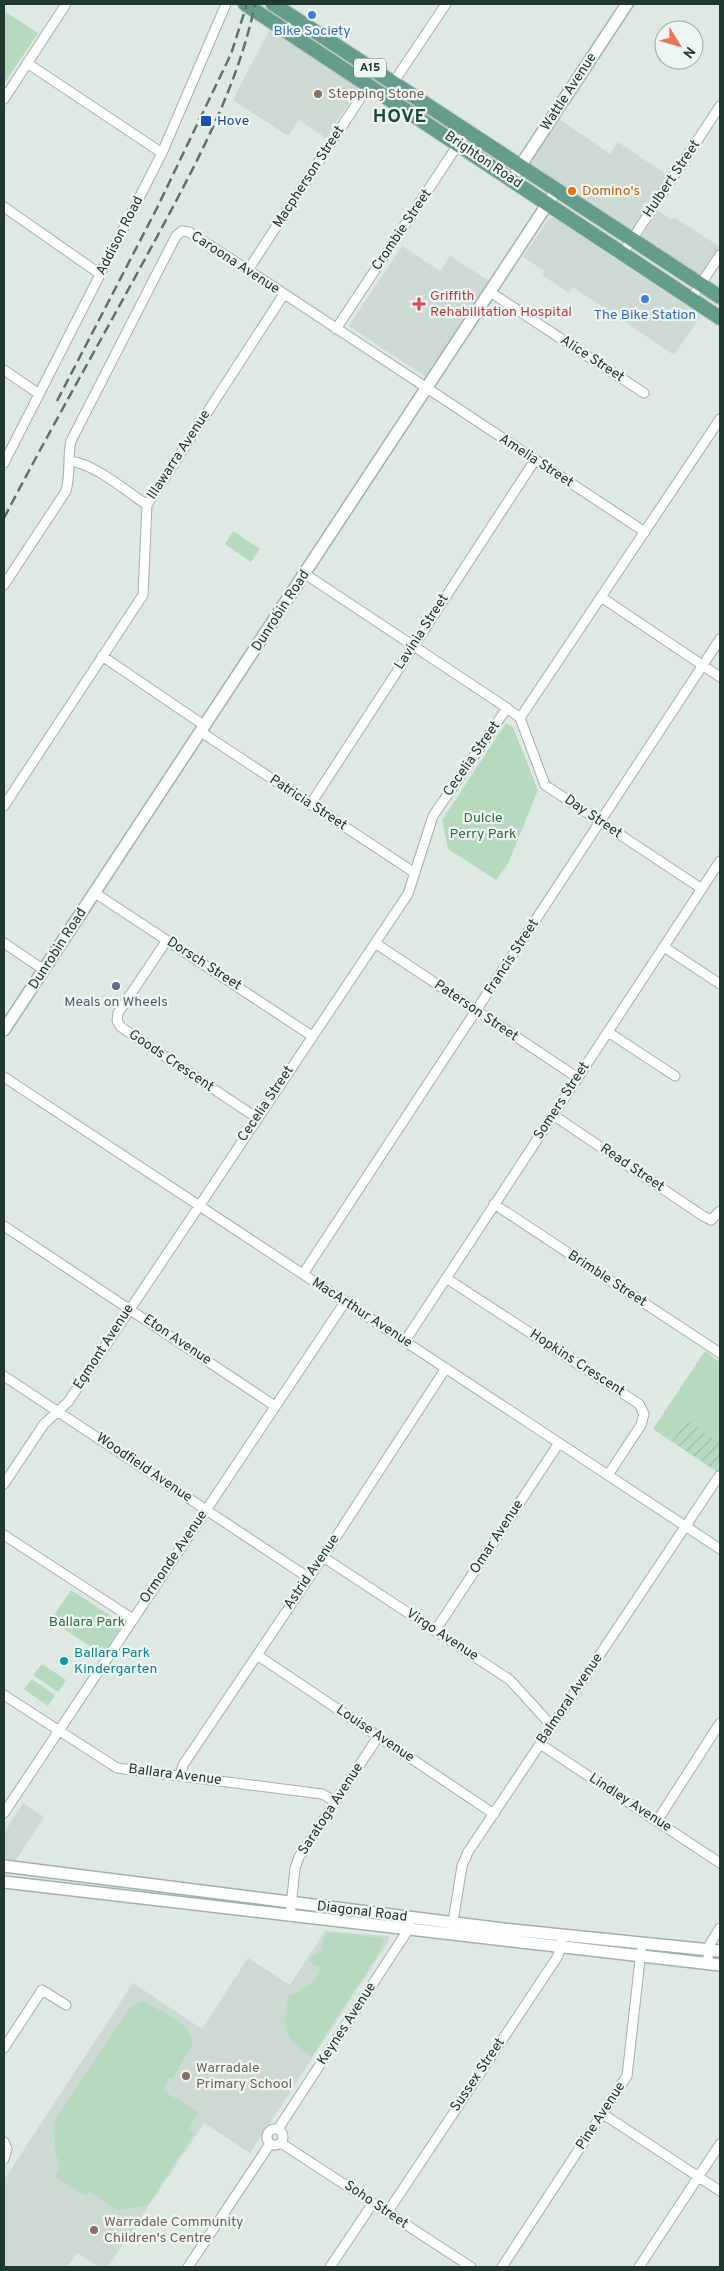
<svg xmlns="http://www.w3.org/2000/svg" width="724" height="2271" viewBox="0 0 724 2271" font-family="Overpass,sans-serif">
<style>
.built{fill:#cdd9d3}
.green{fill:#b7dabf}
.garden{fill:url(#garden-furrows)}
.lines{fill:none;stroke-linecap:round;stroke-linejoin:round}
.street-casing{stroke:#a1b0aa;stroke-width:11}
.secondary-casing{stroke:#9eb4ab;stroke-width:14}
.primary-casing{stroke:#bcc3c1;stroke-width:16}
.street{stroke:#fff;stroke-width:9}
.secondary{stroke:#fff;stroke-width:11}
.primary{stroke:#649d8b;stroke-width:14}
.rail{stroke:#5a746c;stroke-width:2.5;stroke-dasharray:10 5;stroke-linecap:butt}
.shop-dot{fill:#3f7fe0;stroke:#eef6f2;stroke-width:2}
.education-dot{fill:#8d6e63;stroke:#eef6f2;stroke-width:2}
.transit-dot{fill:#1a4fb4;stroke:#eef6f2;stroke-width:2}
.food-dot{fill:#e8710a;stroke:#eef6f2;stroke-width:2}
.health-dot{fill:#e0444e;stroke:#eef6f2;stroke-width:2}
.service-dot{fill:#5c6f8a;stroke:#eef6f2;stroke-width:2}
.culture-dot{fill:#0f9aa8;stroke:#eef6f2;stroke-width:2}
.labels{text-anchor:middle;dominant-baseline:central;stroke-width:4.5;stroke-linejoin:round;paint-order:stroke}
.shield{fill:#eef6f2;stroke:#5e716a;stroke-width:1}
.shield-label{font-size:12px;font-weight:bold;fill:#203830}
.shop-label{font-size:14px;fill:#366cbe;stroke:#eef6f2}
.street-label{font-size:14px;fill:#203830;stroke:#eef6f2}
.education-label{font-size:14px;fill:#785e54;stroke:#eef6f2;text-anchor:start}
.transit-label{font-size:14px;fill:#164399;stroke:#eef6f2;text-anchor:start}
.food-label{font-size:14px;fill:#c56008;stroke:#eef6f2;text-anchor:start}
.health-label{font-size:14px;fill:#be3a42;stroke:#eef6f2;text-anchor:start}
.park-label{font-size:14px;fill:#2c6d42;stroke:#eef6f2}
.service-label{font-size:14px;fill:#4e5e75;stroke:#eef6f2}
.culture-label{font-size:14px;fill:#0d838f;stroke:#eef6f2;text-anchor:start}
.district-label{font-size:19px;font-weight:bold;letter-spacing:1px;fill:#1d493c;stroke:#eef6f2}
</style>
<defs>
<pattern id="garden-furrows" width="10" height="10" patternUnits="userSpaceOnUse" patternTransform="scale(1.25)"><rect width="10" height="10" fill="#b7dabf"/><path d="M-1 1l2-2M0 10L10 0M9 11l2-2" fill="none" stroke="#9dbca4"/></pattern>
</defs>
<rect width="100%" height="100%" fill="#dee9e4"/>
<!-- built -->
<path class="built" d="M270 29 359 88 326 138 299 120 288 136 233 100Z
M559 119 610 154 618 142 669 176 630 235 527 166Z
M658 211 672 220 674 217 720 247 699 280 639 240Z
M549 218H554L701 316 674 355 573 287 569 293 542 275 545 271 523 257Z
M402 246 440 271 450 256 489 281 426 377 349 326Z
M23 1803 44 1817 14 1863 4 1862V1833Z
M325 1931 389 1936V1941L250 2153 204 2123 108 2267H99L77 2253 67 2267H4V2180L133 1983 202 2029 248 1958 290 1985Z"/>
<!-- green -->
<path class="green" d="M4 11 38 33 4 84Z
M233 531 260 549 251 562 225 544Z
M506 723 513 727 538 790 508 864 496 880 448 849 442 820Z
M705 1351 720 1362V1474L653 1429Z
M71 1590 123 1624 103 1655 51 1620Z
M42 1664 66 1680 58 1692 33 1675Z
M32 1679 55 1695 48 1706 24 1689Z
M329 1932 382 1938 383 1946 312 2056C297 2047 282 2037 285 2016 286 2011 289 2006 287 2001L290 1995 297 1993 302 1987 310 1985 316 1979 320 1967 311 1963 310 1960 314 1955 323 1951V1941Z
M144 2001 187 2027 193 2044 173 2078H169L162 2090 198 2112 189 2129 194 2133 147 2206 118 2210 90 2191 86 2196 55 2176 60 2167 59 2161 56 2156 53 2123 131 2007Z"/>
<!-- garden -->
<path class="garden" d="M687 1421 720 1443V1456L712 1468 672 1441Z"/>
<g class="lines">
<!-- street casing -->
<g class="street-casing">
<path id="street" d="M27 63 162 153
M393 83 446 4
M4 99 66 4
M4 207 100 274
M623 253 720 106
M248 270 369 85
M490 292 644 393
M691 299 720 255
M336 329 467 131
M4 370 39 394
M70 461C95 464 126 491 147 505
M4 463 162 153 226 4
M305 574 507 708
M4 585 66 491C71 474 67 458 71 441L176 236 182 231 189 232 248 270 645 532
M601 597 720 677
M102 656 205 726
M520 718 545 785 702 889
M201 732 415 873
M310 805 535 460
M4 806 143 595 147 505 284 294
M95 893 312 1036
M167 940 118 1013 117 1021 121 1027 257 1118
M4 943 44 970
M375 943 578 1078
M664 947 720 984
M608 1032 675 1076
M4 1077 720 1549
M553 1115 703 1216 711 1220 720 1211
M494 1204 720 1353
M4 1226 275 1406
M303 1274 720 639
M446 1278 639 1404 644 1414 641 1425 608 1475
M405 1341 720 861
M4 1376 309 1578
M4 1484 44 1424 68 1402 408 894 433 816 507 708 520 718 720 419
M4 1535 133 1619
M323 1557 510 1680 552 1726
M435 1631 559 1443
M257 1655 494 1814
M4 1695 117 1768 322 1794 335 1801
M540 1744 720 1863
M180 1776 183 1765 323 1557 446 1368
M4 1813 345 1302
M657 1821 720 1723
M290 1916 295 1868 299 1857 378 1737
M452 1928 462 1866 468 1852 719 1476
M707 1964 710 1944 720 1928
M4 2048 42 1990 66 2005
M603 2114 720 2191
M267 2137a8 8 0 1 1 16 0a8 8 0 1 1-16 0Z
M278 2129 408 1930 410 1917
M4 2142 7 2149 4 2159
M281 2143 471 2267
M387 2213 558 1956 562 1941
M188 2267 270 2144
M330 2267 373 2203
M502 2267 627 2076 641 1951
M639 2267 720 2144"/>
</g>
<!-- secondary casing -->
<g class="secondary-casing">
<path id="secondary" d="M511 180 627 4
M4 1030 556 191
M4 1866 503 1929 720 1951
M4 1882 720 1965"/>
</g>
<!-- primary casing -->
<g class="primary-casing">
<path id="primary" d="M245 4 720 318
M273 4 720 297"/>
</g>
<!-- street -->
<use href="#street" class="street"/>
<!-- secondary -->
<use href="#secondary" class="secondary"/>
<!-- primary -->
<use href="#primary" class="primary"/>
<!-- rail -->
<path class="rail" d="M57 401 157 208 231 54 247 4
M4 518C54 422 108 328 159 233 198 160 238 86 255 4"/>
</g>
<!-- markers -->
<g class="shop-dot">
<circle cx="312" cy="15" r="5"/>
<circle cx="645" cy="299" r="5"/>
</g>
<g class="education-dot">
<circle cx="318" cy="94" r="5"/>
<circle cx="186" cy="2076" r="5"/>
<circle cx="94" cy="2230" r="5"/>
</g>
<rect class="transit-dot" x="200" y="115" width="12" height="12" rx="2.5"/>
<circle class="food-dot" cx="572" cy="191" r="5"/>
<path class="health-dot" d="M416.5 296.5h5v5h5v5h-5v5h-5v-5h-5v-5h5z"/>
<circle class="service-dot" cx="116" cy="986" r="5"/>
<circle class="culture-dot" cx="64" cy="1661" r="5"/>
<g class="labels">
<!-- shield labels -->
<rect class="shield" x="354" y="58.5" width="32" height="19" rx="4"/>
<g class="shield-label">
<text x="370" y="68">A15</text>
</g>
<!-- shop labels -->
<g class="shop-label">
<text x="312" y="31">Bike Society</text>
<text x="645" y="315">The Bike Station</text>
</g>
<!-- street labels -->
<g class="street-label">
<text transform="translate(569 92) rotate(-57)">Wattle Avenue</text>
<text transform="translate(483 160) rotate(34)">Brighton Road</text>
<text transform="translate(309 177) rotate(-57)">Macpherson Street</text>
<text transform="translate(672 179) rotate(-56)">Hulbert Street</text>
<text transform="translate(402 230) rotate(-56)">Crombie Street</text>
<text transform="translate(120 236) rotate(-63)">Addison Road</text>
<text transform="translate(235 263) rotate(33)">Caroona Avenue</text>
<text transform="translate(592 359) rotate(33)">Alice Street</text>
<text transform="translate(179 455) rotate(-57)">Illawarra Avenue</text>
<text transform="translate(536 461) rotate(33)">Amelia Street</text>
<text transform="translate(281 611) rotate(-57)">Dunrobin Road</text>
<text transform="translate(422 632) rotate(-57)">Lavinia Street</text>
<text transform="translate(472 759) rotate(-55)">Cecelia Street</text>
<text transform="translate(308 803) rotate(33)">Patricia Street</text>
<text transform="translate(593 817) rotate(34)">Day Street</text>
<text transform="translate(58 949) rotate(-57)">Dunrobin Road</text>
<text transform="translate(512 957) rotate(-57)">Francis Street</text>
<text transform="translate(204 964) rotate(33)">Dorsch Street</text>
<text transform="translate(476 1011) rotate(34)">Paterson Street</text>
<text transform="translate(171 1061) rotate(34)">Goods Crescent</text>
<text transform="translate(562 1101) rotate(-57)">Somers Street</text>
<text transform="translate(266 1104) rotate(-56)">Cecelia Street</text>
<text transform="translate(632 1168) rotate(34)">Read Street</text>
<text transform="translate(607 1279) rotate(33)">Brimble Street</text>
<text transform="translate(362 1313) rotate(33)">MacArthur Avenue</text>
<text transform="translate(177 1340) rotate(34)">Eton Avenue</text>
<text transform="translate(104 1347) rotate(-57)">Egmont Avenue</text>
<text transform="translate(577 1363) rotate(33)">Hopkins Crescent</text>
<text transform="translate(144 1468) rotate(34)">Woodfield Avenue</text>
<text transform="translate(497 1537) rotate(-57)">Omar Avenue</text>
<text transform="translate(174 1557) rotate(-56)">Ormonde Avenue</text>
<text transform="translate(312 1572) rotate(-56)">Astrid Avenue</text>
<text transform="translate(442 1635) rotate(33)">Virgo Avenue</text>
<text transform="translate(570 1699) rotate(-56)">Balmoral Avenue</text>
<text transform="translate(375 1734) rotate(34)">Louise Avenue</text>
<text transform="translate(175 1775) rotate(7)">Ballara Avenue</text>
<text transform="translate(630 1803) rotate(33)">Lindley Avenue</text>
<text transform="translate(331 1809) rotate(-57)">Saratoga Avenue</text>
<text transform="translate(362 1912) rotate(7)">Diagonal Road</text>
<text transform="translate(347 2024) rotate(-57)">Keynes Avenue</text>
<text transform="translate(478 2075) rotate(-56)">Sussex Street</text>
<text transform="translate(601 2116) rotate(-57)">Pine Avenue</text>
<text transform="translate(376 2205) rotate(34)">Soho Street</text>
</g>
<!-- education labels -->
<g class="education-label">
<text x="328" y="94">Stepping Stone</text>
<text x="196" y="2068">Warradale<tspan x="196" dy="16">Primary School</tspan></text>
<text x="104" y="2222">Warradale Community<tspan x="104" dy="16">Children's Centre</tspan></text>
</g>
<!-- transit labels -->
<g class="transit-label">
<text x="217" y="121">Hove</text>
</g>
<!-- food labels -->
<g class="food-label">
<text x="582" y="191">Domino's</text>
</g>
<!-- health labels -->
<g class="health-label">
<text x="430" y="296">Griffith<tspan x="430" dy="16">Rehabilitation Hospital</tspan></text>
</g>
<!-- park labels -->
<g class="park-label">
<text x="483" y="818">Dulcie<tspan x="483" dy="16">Perry Park</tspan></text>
<text x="87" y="1622">Ballara Park</text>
</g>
<!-- service labels -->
<g class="service-label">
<text x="116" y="1002">Meals on Wheels</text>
</g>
<!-- culture labels -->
<g class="culture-label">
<text x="74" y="1653">Ballara Park<tspan x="74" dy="16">Kindergarten</tspan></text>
</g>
<!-- district labels -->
<g class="district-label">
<text x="400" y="117">HOVE</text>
</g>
</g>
<!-- border -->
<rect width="724" height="2271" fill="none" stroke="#203830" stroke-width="10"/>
<!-- north arrow -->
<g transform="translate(679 45) rotate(127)"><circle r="24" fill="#eef6f2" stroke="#9caaa4"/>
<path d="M0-4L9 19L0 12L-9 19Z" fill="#ed7559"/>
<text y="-8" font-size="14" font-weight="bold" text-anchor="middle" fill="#203830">N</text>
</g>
</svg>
